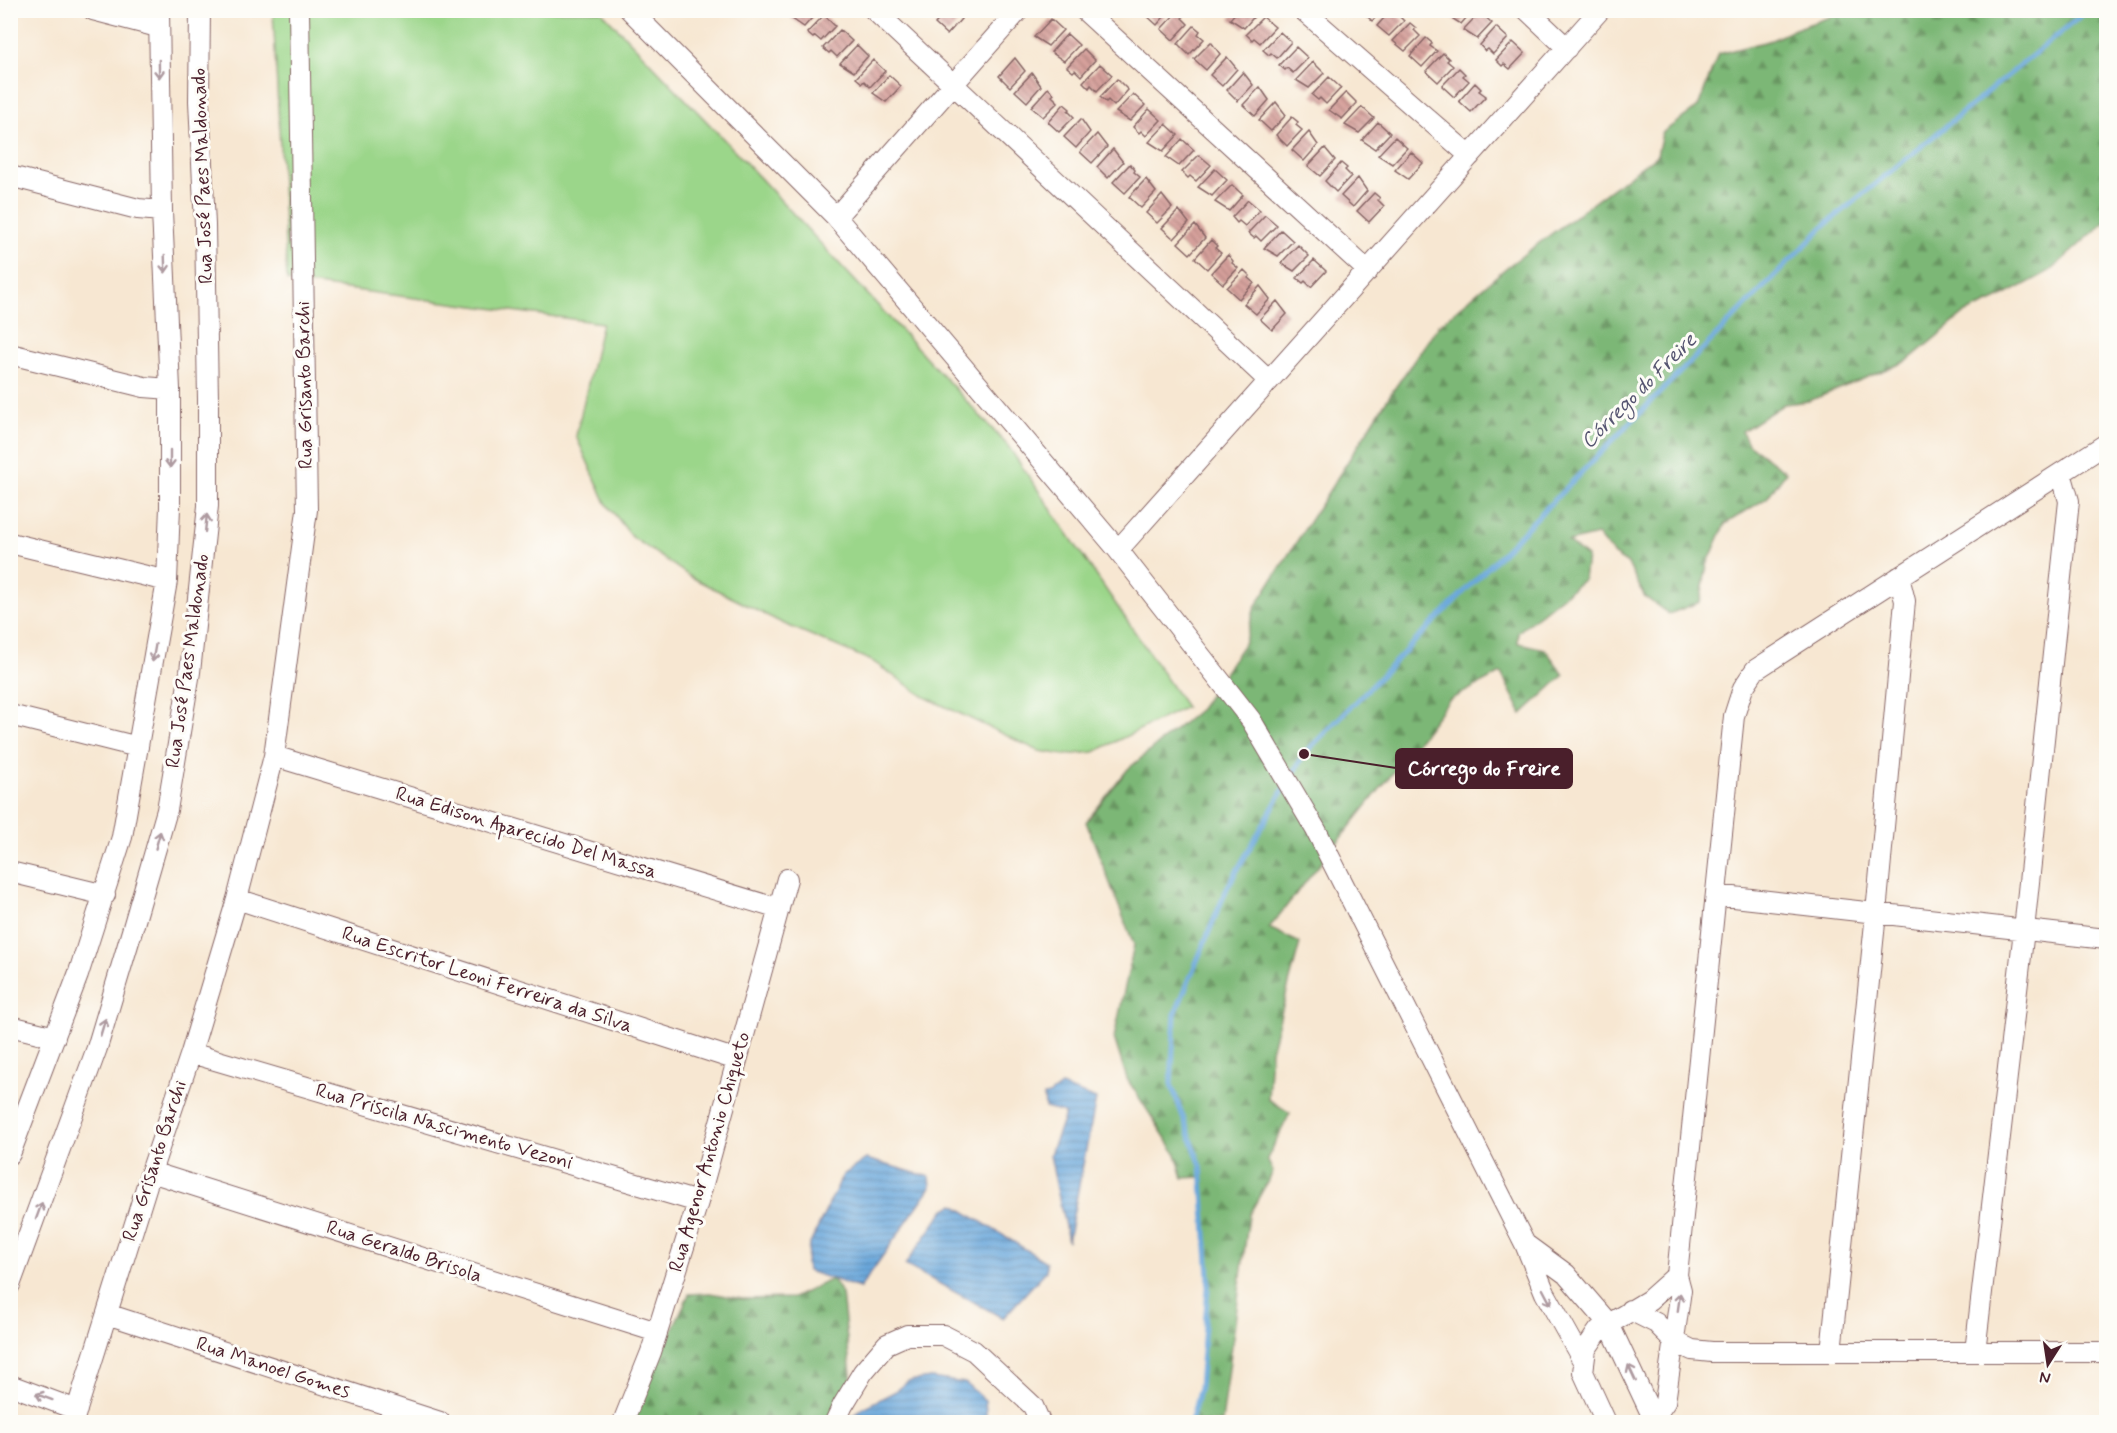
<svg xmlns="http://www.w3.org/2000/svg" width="2117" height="1433" viewBox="0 0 2117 1433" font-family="Mynerve,sans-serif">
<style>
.green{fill:#9bd68a;stroke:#727a5a;stroke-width:1.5}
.forest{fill:url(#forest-firs);stroke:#636b50;stroke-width:1.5}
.water{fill:url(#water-rules);stroke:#5a6383;stroke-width:1.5}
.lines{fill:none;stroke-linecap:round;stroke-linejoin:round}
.stream{stroke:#69a7db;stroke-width:5}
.building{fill:url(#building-back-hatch)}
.minor-casing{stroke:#876565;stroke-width:22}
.minor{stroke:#fff;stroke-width:20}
.oneway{stroke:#ae9aa0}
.labels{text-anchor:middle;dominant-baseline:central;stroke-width:6;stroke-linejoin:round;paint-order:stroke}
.street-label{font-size:20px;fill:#4a1f2b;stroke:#fdfcf7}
.water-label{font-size:21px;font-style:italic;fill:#565571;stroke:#fdfcf7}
.leader{fill:none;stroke:#4a1f2b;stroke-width:2}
.callout-dot{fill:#4a1f2b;stroke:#fdfcf7;stroke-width:2}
.callout{fill:#4a1f2b;stroke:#4a1f2b;stroke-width:2}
.callout-label{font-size:21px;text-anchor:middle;font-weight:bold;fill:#fff}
</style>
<defs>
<pattern id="forest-firs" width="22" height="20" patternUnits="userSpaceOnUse" patternTransform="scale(1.5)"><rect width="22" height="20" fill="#7cb776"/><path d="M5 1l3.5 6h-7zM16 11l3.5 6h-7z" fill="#689461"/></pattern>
<pattern id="water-rules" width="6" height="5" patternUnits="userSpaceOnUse" patternTransform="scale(1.5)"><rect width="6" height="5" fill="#69a7db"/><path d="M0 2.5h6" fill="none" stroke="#5887b2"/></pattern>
<pattern id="building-back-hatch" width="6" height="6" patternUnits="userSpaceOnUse" patternTransform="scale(1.5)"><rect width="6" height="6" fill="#d6a09b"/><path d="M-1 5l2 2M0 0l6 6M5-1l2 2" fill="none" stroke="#b0827f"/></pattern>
</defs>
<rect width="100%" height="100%" fill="#fdfcf7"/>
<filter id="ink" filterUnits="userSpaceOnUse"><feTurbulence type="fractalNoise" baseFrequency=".0167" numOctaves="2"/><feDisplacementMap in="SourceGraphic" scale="12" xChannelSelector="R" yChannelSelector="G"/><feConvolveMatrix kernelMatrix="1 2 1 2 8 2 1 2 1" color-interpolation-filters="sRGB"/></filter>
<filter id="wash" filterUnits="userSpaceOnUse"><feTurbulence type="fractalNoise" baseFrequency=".008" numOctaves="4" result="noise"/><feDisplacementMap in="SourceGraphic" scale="24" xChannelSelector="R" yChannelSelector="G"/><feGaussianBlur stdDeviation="1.35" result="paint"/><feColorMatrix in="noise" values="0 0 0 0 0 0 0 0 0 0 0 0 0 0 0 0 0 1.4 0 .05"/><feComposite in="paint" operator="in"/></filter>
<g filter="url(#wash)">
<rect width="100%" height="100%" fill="#f7e7d2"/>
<!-- green -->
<path class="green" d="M273 11H601L736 152 1008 446 1186 707 1094 752 1065 755 1039 751 925 697 872 661 782 623 691 577 632 537 606 503 576 436 602 323 287 281Z"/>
<!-- forest -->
<path class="forest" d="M1847 11H2106V221L2050 271 1996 300 1964 314 1907 361 1809 401 1784 404 1742 431 1748 444 1786 472 1767 498 1725 524 1707 565 1700 602 1669 614 1645 597 1628 564 1614 555 1597 535 1568 542 1587 557 1584 579 1518 632V643L1545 649 1564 675 1522 714 1501 673 1449 700 1415 745 1269 928 1300 943 1271 1051 1268 1099 1290 1113 1267 1159 1273 1172 1249 1215 1222 1422H1191L1200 1387 1209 1276 1201 1177 1183 1178 1176 1154 1127 1079 1114 1038 1134 945 1086 822 1128 769 1200 709 1244 644 1255 607 1392 392 1439 325 1507 267 1657 155 1662 133 1698 107 1718 54 1772 40 1795 29Z
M832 1279 842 1294 854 1402 839 1422H629L689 1294 710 1293 742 1299 793 1298Z"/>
<!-- water -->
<path class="water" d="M1061 1086 1096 1099 1068 1241 1050 1155C1054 1140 1062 1128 1065 1113L1045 1108 1044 1096 1049 1095Z
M866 1159 930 1177 931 1187 860 1288 807 1271 806 1263 809 1246 843 1175Z
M954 1205 1046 1262V1271L1003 1318 905 1265 945 1209Z
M931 1378 965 1383 985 1400 987 1422H844L863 1408 894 1392 908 1381Z"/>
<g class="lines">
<!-- stream -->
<path class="stream" d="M1291 777 1304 754 1825 225 2088 10
M1191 1422 1200 1387 1209 1276 1201 1166 1171 1084 1175 1014 1227 888 1284 788"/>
</g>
<g id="blocks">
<!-- building -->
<path class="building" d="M797 10H819L804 27 791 18Z
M920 10H939L930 20Z
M947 10H956L955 14 961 19 947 35 935 24Z
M1148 10H1170L1157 25 1145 14Z
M1238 10H1256L1258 12 1244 28 1230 19Z
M1361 10H1383L1372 21Z
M1391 10H1397L1400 13 1398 15 1404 21 1389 36 1377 26Z
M1451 10H1473L1461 24 1447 15Z
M1178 11 1184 16 1182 18 1188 24 1173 40 1161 29Z
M1480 12 1492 23 1477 39 1463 30Z
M824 15 835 26 821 41 815 36 813 38 807 33Z
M1263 17 1275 27 1260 43 1254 38 1252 40 1246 34Z
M1051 19 1063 30 1048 46 1034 37Z
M1410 23 1416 28 1414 30 1420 36 1405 51 1393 41Z
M1194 26 1200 31 1198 34 1204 39 1189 55 1178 44Z
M1496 27 1508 38 1493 54 1488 49 1485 51 1480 45Z
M840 30 852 41 837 57 831 51 829 53 823 48Z
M1280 32 1291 42 1277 58 1271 53 1269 55 1263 50Z
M1067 34 1079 45 1064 61 1051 52Z
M1426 38 1432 43 1430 46 1437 51 1422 67 1410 56Z
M1211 42 1220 54 1206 70 1194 59Z
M1513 42 1525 53 1510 69 1504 64 1502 66 1496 60Z
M857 45 868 56 854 72 840 63Z
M1296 47 1308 58 1293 73 1287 68 1285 70 1279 65Z
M1084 49 1095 60 1081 76 1075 70 1073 72 1067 67Z
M1443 53 1449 59 1447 61 1453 66 1438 82 1426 71Z
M1227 57 1237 69 1222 86 1210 75Z
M1015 58 1025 71 1010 87 999 76Z
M873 60 885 71 870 87 864 81 862 83 856 78Z
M1313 62 1324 73 1309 88 1296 80Z
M1100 64 1112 75 1097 91 1091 85 1089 88 1083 82Z
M1459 68 1465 74 1463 76 1469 81 1454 97 1442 86Z
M1243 72 1253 85 1238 101 1227 90Z
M1032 73 1041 86 1027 102 1015 91Z
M889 75 901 86 886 102 873 93Z
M1329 77 1341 88 1326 104 1320 98 1318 100 1312 95Z
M1117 79 1128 90 1114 106 1108 100 1106 102 1100 97Z
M1475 83 1481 89 1479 91 1486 96 1471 112 1459 101Z
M1260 87 1269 100 1255 116 1243 105Z
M1048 88 1054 94 1052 96 1058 102 1043 117 1031 107Z
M1346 92 1357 103 1342 119 1329 110Z
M1133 94 1145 105 1130 121 1116 112Z
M1276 102 1286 115 1271 131 1259 120Z
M1064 104 1070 109 1068 111 1074 117 1059 132 1048 122Z
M1362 107 1374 118 1359 133 1345 125Z
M1149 109 1161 120 1146 136 1141 131 1139 133 1133 127Z
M1292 117 1298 122 1296 125 1302 130 1287 146 1276 135Z
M1081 119 1090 132 1076 148 1064 137Z
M1378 122 1390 133 1375 149 1362 140Z
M1166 124 1178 135 1163 151 1149 142Z
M1309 132 1318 145 1304 161 1292 150Z
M1097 134 1107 147 1092 163 1080 152Z
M1395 137 1407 148 1392 164 1378 155Z
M1182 139 1194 150 1179 166 1166 157Z
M1325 148 1335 160 1320 176 1308 166Z
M1113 149 1123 162 1108 178 1097 167Z
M1411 152 1423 163 1408 179 1395 170Z
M1199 155 1211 165 1196 181 1190 176 1188 178 1182 172Z
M1341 163 1347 168 1345 170 1351 176 1336 192 1325 181Z
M1130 164 1135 170 1134 172 1140 177 1125 193 1113 182Z
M1215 169 1227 180 1212 196 1198 187Z
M1358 178 1367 191 1353 207 1341 196Z
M1146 179 1156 192 1141 208 1129 197Z
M1232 185 1243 195 1229 211 1215 202Z
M1374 193 1380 198 1378 200 1384 206 1369 222 1357 211Z
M1162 195 1172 208 1157 223 1146 213Z
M1248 200 1260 210 1245 226 1239 221 1237 223 1232 217Z
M1179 210 1189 223 1174 239 1162 228Z
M1265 215 1277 225 1261 241 1256 236 1254 238 1248 233Z
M1195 225 1205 238 1190 254 1178 243Z
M1281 230 1293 241 1278 256 1264 248Z
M1211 240 1217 246 1215 248 1221 253 1207 269 1195 258Z
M1298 245 1309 256 1294 271 1281 263Z
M1228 255 1233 261 1232 263 1238 268 1223 284 1211 273Z
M1314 260 1326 271 1311 287 1305 281 1303 283 1297 278Z
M1244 270 1250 276 1248 278 1254 283 1239 299 1227 288Z
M1260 286 1270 299 1256 314 1244 304Z
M1277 301 1287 314 1272 330 1260 319Z"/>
</g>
</g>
<g filter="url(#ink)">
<use href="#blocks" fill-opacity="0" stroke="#876565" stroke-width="1.5"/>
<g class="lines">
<!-- minor casing -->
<g class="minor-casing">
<path id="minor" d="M93 10 158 27
M630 10 836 217 1118 550 1251 720 1316 830 1525 1244 1545 1293 1583 1361
M874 10 1269 381
M1084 10 1368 271
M1303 10 1470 156
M1527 10 1567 48
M10 176 138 209 162 211
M836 217 1019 10
M10 354 144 387 170 389
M10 543 167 581
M1118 550 1600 10
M10 715 138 747
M274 756 779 909
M10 872 105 895
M1716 895 2106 939
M237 899 737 1060
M10 1026 55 1037
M191 1053 698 1202
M10 1154 78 975 122 837 167 581 170 507V389L162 211 159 10
M151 1172 657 1332
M1525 1244 1566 1274 1609 1324 1655 1422
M10 1285 97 1048 132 931 167 810 190 672 208 506V400L205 225 199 101 200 10
M1630 1310 1656 1323 1674 1341 1692 1350 1712 1352H2106
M107 1314 440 1422
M1831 1352 1876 913 1905 601 1899 577
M1975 1352 2024 930 2069 501 2061 473
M10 1385 77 1410
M1653 1419 1665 1402 1681 1290 1677 1275 1734 716 1743 688 1755 670 2106 444
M73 1422 151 1172 191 1053 237 899 274 756 307 510 299 10
M623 1422 651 1352 698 1202 787 879
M835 1422 843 1405 863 1372 887 1344 907 1335H943L974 1351 1033 1406 1040 1422
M1606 1422 1583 1372 1586 1349 1599 1330 1649 1300 1677 1275"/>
</g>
<!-- minor -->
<use href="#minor" class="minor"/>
</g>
<!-- one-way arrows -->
<defs><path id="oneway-shaft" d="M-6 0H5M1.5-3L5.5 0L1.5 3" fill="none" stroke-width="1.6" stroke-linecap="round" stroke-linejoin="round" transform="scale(1.5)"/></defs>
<g class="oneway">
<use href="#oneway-shaft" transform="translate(159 69) rotate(89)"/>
<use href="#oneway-shaft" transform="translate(165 264) rotate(88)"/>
<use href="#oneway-shaft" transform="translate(170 459) rotate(90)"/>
<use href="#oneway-shaft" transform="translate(206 523) rotate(-84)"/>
<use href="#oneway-shaft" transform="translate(154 653) rotate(100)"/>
<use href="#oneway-shaft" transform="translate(158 840) rotate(-74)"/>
<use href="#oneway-shaft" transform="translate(103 1027) rotate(-73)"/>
<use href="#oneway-shaft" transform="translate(39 1211) rotate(-70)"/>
<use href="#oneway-shaft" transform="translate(1547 1297) rotate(62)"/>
<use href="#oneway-shaft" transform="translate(1679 1302) rotate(-82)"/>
<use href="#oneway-shaft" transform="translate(1632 1373) rotate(-115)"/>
<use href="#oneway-shaft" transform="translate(44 1397) rotate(-160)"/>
</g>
</g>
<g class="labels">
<!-- street labels -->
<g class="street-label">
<text transform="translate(203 176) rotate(-92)">Rua José Paes Maldonado</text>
<text transform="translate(305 385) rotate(-91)">Rua Grisanto Barchi</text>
<text transform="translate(188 661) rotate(-82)">Rua José Paes Maldonado</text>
<text transform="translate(526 833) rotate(17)">Rua Edison Aparecido Del Massa</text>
<text transform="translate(487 980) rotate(18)">Rua Escritor Leoni Ferreira da Silva</text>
<text transform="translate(444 1127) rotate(16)">Rua Priscila Nascimento Vezoni</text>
<text transform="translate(710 1152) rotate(-74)">Rua Agenor Antonio Chiqueto</text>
<text transform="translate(155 1161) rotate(-72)">Rua Grisanto Barchi</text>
<text transform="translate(404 1252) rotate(18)">Rua Geraldo Brisola</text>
<text transform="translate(273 1368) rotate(18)">Rua Manoel Gomes</text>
</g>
<!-- water labels -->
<g class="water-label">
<text transform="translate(1639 391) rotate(-45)">Córrego do Freire</text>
</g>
</g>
<!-- callouts -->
<path class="leader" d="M1304 754L1396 768"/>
<circle class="callout-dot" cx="1304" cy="754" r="6"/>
<rect class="callout" x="1396" y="749" width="176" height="39" rx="6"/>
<g class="callout-label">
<text x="1484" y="775">Córrego do Freire</text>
</g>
<!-- margin -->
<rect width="2117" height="1433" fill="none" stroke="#fdfcf7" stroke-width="36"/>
<!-- north arrow -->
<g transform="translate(2048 1364) rotate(192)" stroke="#fdfcf7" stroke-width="4.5" paint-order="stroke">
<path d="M0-4.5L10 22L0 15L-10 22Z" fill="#4a1f2b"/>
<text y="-9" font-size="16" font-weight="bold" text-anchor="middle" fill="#4a1f2b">N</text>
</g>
</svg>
